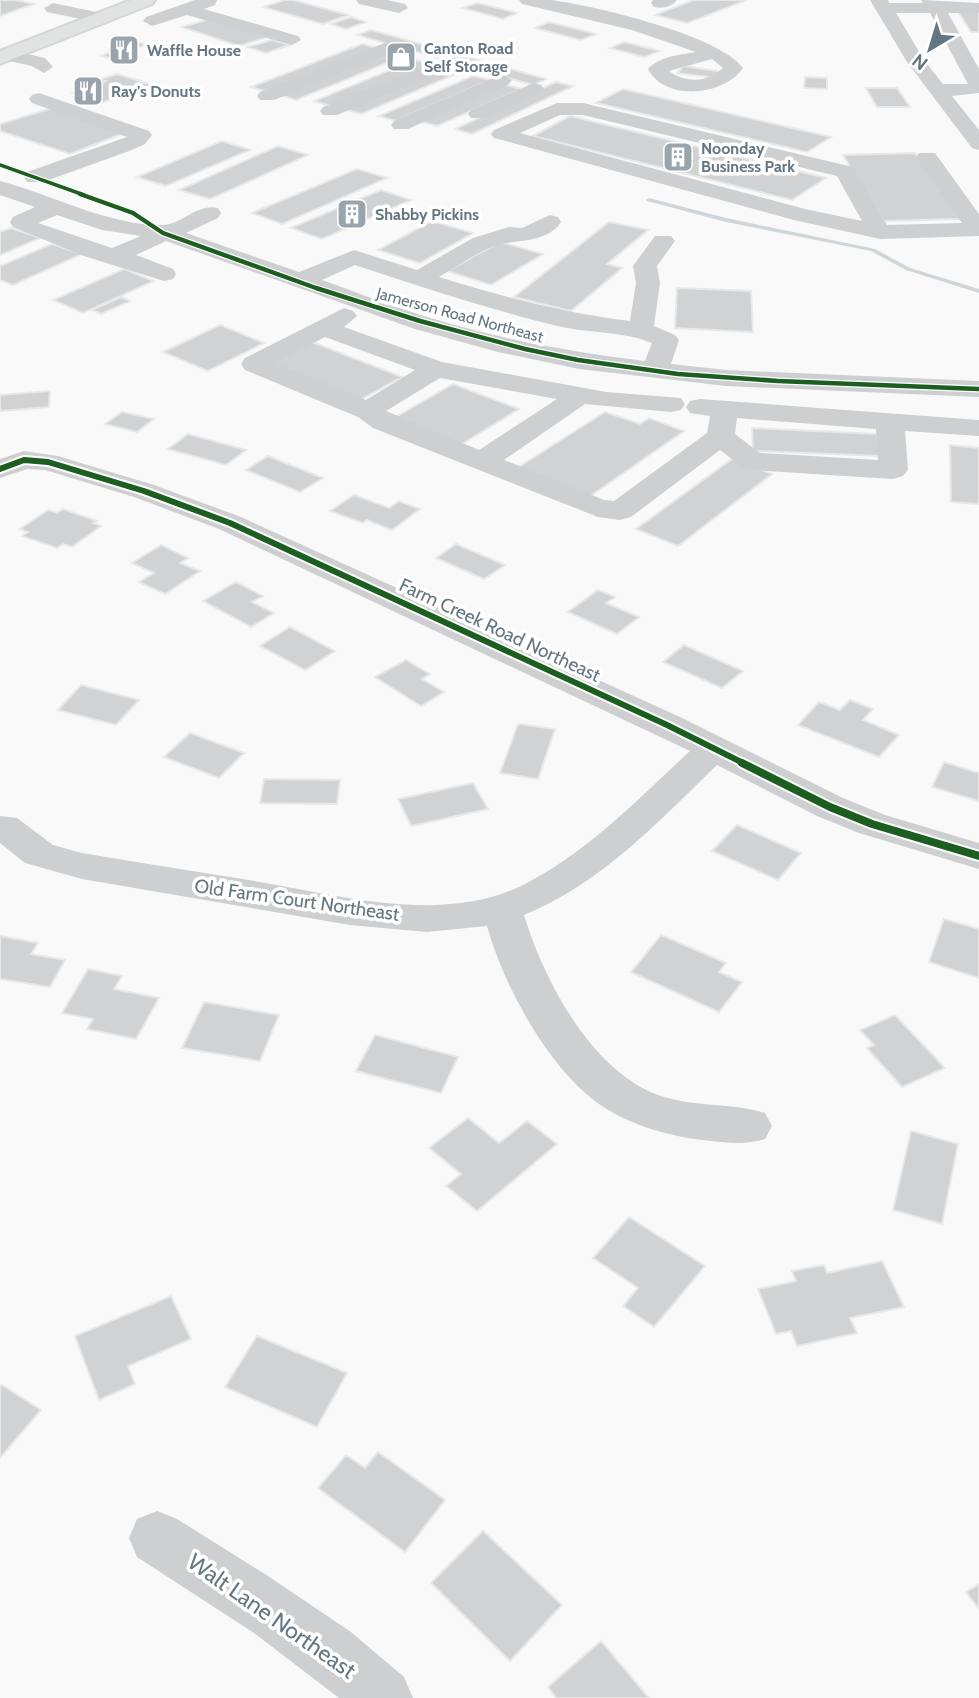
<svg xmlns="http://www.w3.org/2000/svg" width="979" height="1698" viewBox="0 0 979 1698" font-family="Cabin,sans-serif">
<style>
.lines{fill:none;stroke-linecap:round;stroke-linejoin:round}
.stream{fill:#ced6d9;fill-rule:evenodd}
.building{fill:#d0d2d3;stroke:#e8e8e8;stroke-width:2}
.major-casing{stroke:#d5d6d7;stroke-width:4}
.minor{fill:#cecfd0;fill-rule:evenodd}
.major{fill:#e1e2e2;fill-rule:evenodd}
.cycleway-far3-casing{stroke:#fff;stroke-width:6}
.cycleway-far2-casing{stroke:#fff;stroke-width:7}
.cycleway-far1-casing{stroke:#fff;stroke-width:10}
.cycleway-casing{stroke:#fff;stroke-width:12}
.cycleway-far3{stroke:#1b5e20;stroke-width:3.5}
.cycleway-far2{stroke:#1b5e20;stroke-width:4.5}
.cycleway-far1{stroke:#1b5e20;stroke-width:6}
.cycleway{stroke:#1b5e20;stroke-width:8}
.labels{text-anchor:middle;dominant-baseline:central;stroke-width:7;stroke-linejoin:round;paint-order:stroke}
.far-poi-label{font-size:16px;font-weight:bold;fill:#657683;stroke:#fff;text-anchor:start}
.far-street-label{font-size:16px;fill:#657683;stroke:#fff}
.street-label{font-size:19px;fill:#657683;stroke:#fff}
.near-street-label{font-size:23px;fill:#657683;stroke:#fff}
</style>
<rect width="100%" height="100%" fill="#f9f9f9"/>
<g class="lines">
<!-- stream -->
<path class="stream" d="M649 198 726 218 875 249 910 268 979 289V293L906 270 871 251 726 222 647 201 646 200Z"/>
</g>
<!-- building -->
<path class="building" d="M0 0H16L34 4 0 16Z
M285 0H293L348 15 323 24 263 7Z
M694 0H747L687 23 655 15Z
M477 3 517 13 503 19 463 8Z
M958 11H979V32H971Z
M351 17 366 22 346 29 331 24Z
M210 19 267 37 239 46 182 27Z
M549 22 596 34 581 40 535 28Z
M371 30 546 79 533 85 357 35Z
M272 40 290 45 266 53 248 47Z
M134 42 147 44 114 59 101 56Z
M624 42 659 51 644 57 610 48Z
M362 44 377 48 267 92 251 87Z
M388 52 404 56 296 100 280 95Z
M415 60 432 64 331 106 314 101Z
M684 66 723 72 716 78 677 73Z
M444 67 461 72 361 114 344 109Z
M117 74 153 85 104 102 73 93 106 81 101 79Z
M473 76 490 80 396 121 379 116Z
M805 77 827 78V89L804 88Z
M556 82 573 86 472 134 455 129Z
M503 84 521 89 437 126 419 121Z
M866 88H897L910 107H877Z
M623 89 831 137 807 152 596 103Z
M52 108 127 132 70 154 0 131V124Z
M570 116 826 178 792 200 533 136Z
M222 141 250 150 166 186 137 177Z
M278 146 308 155 210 199 179 190Z
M915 153 961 219 884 221 843 155Z
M357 169 387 178 282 224 252 213Z
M381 190 411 200 322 239 291 228Z
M432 221 473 233 420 263 378 250Z
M609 222 648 230 607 264 622 268 571 311 514 297Z
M11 228 40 238 0 255V232Z
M500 242 543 254 491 285 447 271Z
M52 244 82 254 13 285 0 280V266Z
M124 269 154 281 83 313 53 300Z
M677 288 751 291 753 332 675 328Z
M121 297 130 301 101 314 92 310Z
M220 325 264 343 208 371 163 352Z
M312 342 402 377 360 400 269 364Z
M453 384 519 409 462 444 394 418Z
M50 391 49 407 0 411V395Z
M122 412 154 419 137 432 105 424Z
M605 412 640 424 649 418 684 431 586 499 514 470Z
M752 428 877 434 881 456 753 451Z
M188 434 246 450 226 465 168 449Z
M950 445 979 448V504L951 502Z
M268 456 323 478 300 492 246 470Z
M732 459 772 474 678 546 636 529Z
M354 495 389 508 399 501 420 509 392 530 367 520 363 523 330 511Z
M63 509 97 521 93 523 101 526 72 547 63 544 57 548 22 536 28 532 20 529 48 510 57 513Z
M456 544 505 565 484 579 436 558Z
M161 545 188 558 180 563 200 571 165 594 139 582 154 573 132 563Z
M236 582 263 596 252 602 274 613 251 627 203 601Z
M598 590 615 597 606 603 639 617 617 634 568 612Z
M290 627 335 651 305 670 260 646Z
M684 645 743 671 722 688 663 662Z
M406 660 430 674 422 679 444 692 421 706 375 677Z
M81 685 139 700 116 725 58 710Z
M850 700 873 709 863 720 899 735 879 757 798 725 819 702 840 710Z
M518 724 555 729 538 779 500 773Z
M190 733 244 753 219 778 164 757Z
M944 762 979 773V801L932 787Z
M264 779 340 780 337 804 260 803Z
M473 783 488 809 411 826 398 799Z
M737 825 801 853 778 880 712 851Z
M944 919 979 929V978L929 962Z
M661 935 726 963 719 972 742 982 719 1012 631 972Z
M0 936 38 943 31 954 65 960 50 987 0 979Z
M88 969 122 976 114 989 159 998 136 1039 87 1029 93 1019 62 1013Z
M204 1002 279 1015 260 1061 182 1048Z
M895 1015 945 1068 902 1087 867 1048 874 1045 860 1030Z
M375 1035 458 1057 441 1093 356 1071Z
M468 1118 499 1143 527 1121 557 1144 477 1211 446 1186 461 1174 429 1148Z
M911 1131 958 1144 942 1224 893 1210Z
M629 1217 705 1266 654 1327 623 1306 638 1288 593 1258Z
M882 1261 904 1307 850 1318 857 1333 797 1346 791 1331 776 1334 758 1289 796 1281 792 1271 824 1265 827 1273Z
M171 1296 191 1339 128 1366 135 1384 99 1400 75 1336Z
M257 1336 347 1373 317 1427 225 1387Z
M2 1385 41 1410 0 1458V1387Z
M378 1452 445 1500 405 1552 318 1488 346 1455 365 1468Z
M483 1531 562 1605 510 1661 431 1583Z
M979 1584V1609L966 1592Z
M601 1641 649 1698H556L548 1687Z"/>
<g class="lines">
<!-- major casing -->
<g class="major-casing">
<path id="major" d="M131 0H155L152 4 0 64V51Z"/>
</g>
<!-- minor -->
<path class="minor" d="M195 0H217L215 5 204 9 298 36 301 40 292 45 187 15 152 26 143 21 146 17Z
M356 0H387L405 4 408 8 399 13 359 4Z
M519 0C530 0 541 0 552 0 595 6 719 35 743 68 724 96 665 102 648 69 660 56 679 55 696 52L632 30 522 4ZM712 59 723 68C708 83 685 83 669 71Z
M653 0H677C672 7 662 9 654 7L651 3Z
M870 0H888L889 3H923L921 0 979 3V13H948L979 69V93L952 96 979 130V150L972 148 907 62ZM896 13H930L968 84H943L924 60Z
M53 3 106 14 109 18 100 23 47 12 44 8Z
M387 42 396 48 394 52 274 100H260L257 96 260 92Z
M7 49 45 58 53 67 44 73 32 66 0 59V52Z
M444 58 451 60 453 64 451 68 337 115H323L320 111 323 107Z
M502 74 512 80 509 84 408 129H394L391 125 394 121Z
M534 83 541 85 544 89 541 93 485 118H471L468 114 471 110Z
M39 93 149 131 152 135 145 144 132 150 43 182H27L24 177 27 172 127 137 32 103 29 99 32 95Z
M557 103H583L853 167 887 225 962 223 916 158 919 153H935L979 214V236L880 239 794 220 494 138 491 134 494 130ZM560 115H583L837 176 862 221 805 209 520 133Z
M0 181C54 195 106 225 162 225 182 225 197 203 218 208L221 213 218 218 186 233 299 272 354 250 417 270 473 238 509 227 522 228 550 215 558 217 561 222C546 245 514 238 492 247 474 254 456 267 439 277 503 297 564 313 630 321L636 283 633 266 655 236H671L675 241 657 266 660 283 654 326 675 335 679 340 671 364 726 370 979 381V397L726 386 579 369 498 352 415 329 166 241 136 255 173 269 176 274 173 279 164 281 84 256 13 227 10 222 13 217 35 207 0 195ZM57 215 102 230 141 236 112 248 38 223ZM355 265C422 287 488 309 557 326 588 333 622 331 652 343L645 361C574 352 503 340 434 319 396 308 359 293 322 280Z
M344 308 353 311 357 316 344 327 442 362 606 392 681 398 685 404 681 410 671 412 585 404 504 460 604 500 614 501 707 433 710 416 690 413 686 407 690 401 700 399 979 420V436L905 431 908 470 903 476 893 479 752 470 742 467 720 450 631 517 620 520 598 517 373 428 358 417 245 370 241 364 245 358ZM325 337 415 370 366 400 275 363ZM440 378 557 399 479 450 386 411ZM737 418 876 429 878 460 760 453 735 434Z
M24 451 58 456 154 485 241 517 680 717 843 798 885 815 979 843V869L859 833 817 816 717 765C658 822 602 883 524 915 544 981 593 1075 664 1097 697 1107 733 1103 765 1113L772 1126 765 1139C744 1146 724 1142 702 1140 668 1136 634 1126 605 1108 551 1074 504 987 487 926L427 932 350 925 82 879 25 863 0 843V816L17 818 53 845 82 853C141 863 201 872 260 882 342 896 441 924 521 886 586 854 637 800 690 751L219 529 134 497 45 470 27 469 0 478V459Z
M157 1511 177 1519 265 1574 351 1632 404 1677 413 1698H339L254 1633 137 1557 129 1538 137 1519Z"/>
<!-- major -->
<use href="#major" class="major"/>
<!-- cycleway-far3 casing -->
<g class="cycleway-far3-casing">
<path id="cycleway-far3" d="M0 165 84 195"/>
</g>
<!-- cycleway-far2 casing -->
<g class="cycleway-far2-casing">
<path id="cycleway-far2" d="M80 194 133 213 163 233 316 288 420 321 525 349 578 360 678 374 778 381 979 389"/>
</g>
<!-- cycleway-far1 casing -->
<g class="cycleway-far1-casing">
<path id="cycleway-far1" d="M0 469 24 460 48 462 144 491 230 523 667 725 745 764"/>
</g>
<!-- cycleway casing -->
<g class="cycleway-casing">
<path id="cycleway" d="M742 763 830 807 872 824 979 856"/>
</g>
<!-- cycleway-far3 -->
<use href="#cycleway-far3" class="cycleway-far3"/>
<!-- cycleway-far2 -->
<use href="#cycleway-far2" class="cycleway-far2"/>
<!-- cycleway-far1 -->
<use href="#cycleway-far1" class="cycleway-far1"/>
<!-- cycleway -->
<use href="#cycleway" class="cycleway"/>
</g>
<!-- icons -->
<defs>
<g id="restaurant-square" transform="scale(1.575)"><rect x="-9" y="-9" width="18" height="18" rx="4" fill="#99a4ac" stroke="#fff"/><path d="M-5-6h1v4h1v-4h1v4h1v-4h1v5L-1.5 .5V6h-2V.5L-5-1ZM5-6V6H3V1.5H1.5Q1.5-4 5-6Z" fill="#fff"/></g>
<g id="shop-square" transform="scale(1.575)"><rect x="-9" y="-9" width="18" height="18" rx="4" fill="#99a4ac" stroke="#fff"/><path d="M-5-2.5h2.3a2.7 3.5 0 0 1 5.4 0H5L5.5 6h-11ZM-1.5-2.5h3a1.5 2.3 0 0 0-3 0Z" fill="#fff"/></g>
<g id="building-square" transform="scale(1.575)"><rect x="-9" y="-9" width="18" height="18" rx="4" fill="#99a4ac" stroke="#fff"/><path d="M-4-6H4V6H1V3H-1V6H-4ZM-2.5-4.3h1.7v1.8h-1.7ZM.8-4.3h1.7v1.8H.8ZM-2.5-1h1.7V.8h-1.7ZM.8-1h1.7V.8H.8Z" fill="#fff"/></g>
</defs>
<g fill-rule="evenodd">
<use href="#restaurant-square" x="124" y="50"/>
<use href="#shop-square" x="401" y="57"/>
<use href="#restaurant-square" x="88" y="91"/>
<use href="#building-square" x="678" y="157"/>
<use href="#building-square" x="352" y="214"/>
</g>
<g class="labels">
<!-- far-poi labels -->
<g class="far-poi-label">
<text x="424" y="48">Canton Road<tspan x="424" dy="18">Self Storage</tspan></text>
<text x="147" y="50">Waffle House</text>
<text x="111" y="91">Ray's Donuts</text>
<text x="701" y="148">Noonday<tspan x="701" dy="18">Business Park</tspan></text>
<text x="375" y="214">Shabby Pickins</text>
</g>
<!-- far-street labels -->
<g class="far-street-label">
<text transform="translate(460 315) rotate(15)">Jamerson Road Northeast</text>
</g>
<!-- street labels -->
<g class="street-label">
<text transform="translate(500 630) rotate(25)">Farm Creek Road Northeast</text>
<text transform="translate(297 900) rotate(8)">Old Farm Court Northeast</text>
</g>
<!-- near-street labels -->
<g class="near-street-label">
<text transform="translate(272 1616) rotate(35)">Walt Lane Northeast</text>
</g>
</g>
<!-- north arrow -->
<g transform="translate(930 49) rotate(218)" stroke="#ffffff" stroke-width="5" paint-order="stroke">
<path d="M0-5L12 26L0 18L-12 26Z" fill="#657683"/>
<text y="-10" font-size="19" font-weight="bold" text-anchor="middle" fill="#657683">N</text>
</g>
</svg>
